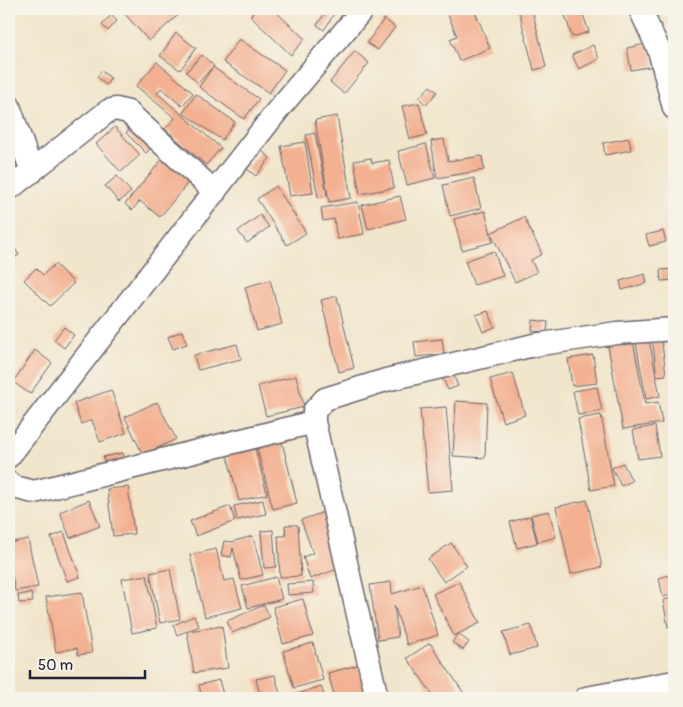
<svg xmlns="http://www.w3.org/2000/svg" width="683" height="707" viewBox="0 0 683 707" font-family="Pangolin,sans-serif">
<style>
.building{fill:#f3b192}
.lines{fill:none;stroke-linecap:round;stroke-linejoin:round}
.minor-casing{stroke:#6a666d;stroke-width:25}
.minor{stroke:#fff;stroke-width:22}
</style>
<rect width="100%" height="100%" fill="#f7f3e8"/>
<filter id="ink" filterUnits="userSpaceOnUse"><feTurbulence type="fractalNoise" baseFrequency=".02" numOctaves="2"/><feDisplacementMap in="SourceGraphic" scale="10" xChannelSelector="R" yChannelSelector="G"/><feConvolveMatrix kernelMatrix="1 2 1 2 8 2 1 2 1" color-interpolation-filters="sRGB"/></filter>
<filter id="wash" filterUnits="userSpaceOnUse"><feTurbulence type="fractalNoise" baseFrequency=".0096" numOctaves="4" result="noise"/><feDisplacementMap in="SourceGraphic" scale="20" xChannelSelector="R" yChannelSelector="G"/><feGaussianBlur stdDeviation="1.12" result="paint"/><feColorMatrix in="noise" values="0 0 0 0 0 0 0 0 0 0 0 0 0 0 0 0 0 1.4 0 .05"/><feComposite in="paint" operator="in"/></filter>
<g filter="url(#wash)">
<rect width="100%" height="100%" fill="#f1e5cb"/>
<g id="blocks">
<!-- building -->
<path class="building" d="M129 9H185L149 41 124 13Z
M257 9H273L305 39 291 55 250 16Z
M474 9 490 48 459 61 450 39 457 36 446 10Z
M532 9 546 67 534 70 519 11Z
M563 9H581L589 32 572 37Z
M327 10 334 14 324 30 317 25Z
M111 15 117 21 108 31 102 25Z
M384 19 395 27 378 50 367 43Z
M176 33 196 48 180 70 160 56Z
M239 39 285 70 269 93 223 62Z
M650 43 654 66 631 70 627 48Z
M593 45 599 59 579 69 572 55Z
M355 51 369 63 344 94 330 82Z
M202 55 214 66 198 83 186 72Z
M157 62 193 93 182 106 161 88 157 93 221 148 206 165 165 129 175 118 136 86Z
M213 67 259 99 244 119 199 87Z
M101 71 111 78 106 85 97 77Z
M430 86 437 92 426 105 419 98Z
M196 94 235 122 222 140 183 113Z
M419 103 427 135 410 139 402 106Z
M337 116 351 198 329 202 315 120Z
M115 127 140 155 121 172 96 144Z
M131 127 152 147 146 153 126 133Z
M315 133 327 195 318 197 306 135Z
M629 138 631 150 605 155 603 143Z
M444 139 448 161 482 156 484 170 437 178 431 141Z
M305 142 313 193 290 196 281 146Z
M426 144 435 178 407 185 398 151Z
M9 147 19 170 9 173Z
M262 151 270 158 256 176 247 169Z
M164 157 191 179 160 217 140 201 132 210 125 204Z
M371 158 372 163 389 160 394 188 360 194 354 161Z
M117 176 131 192 119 202 105 186Z
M474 178 481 208 450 216 443 185Z
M276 186 306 233 287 245 257 199Z
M400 196 406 219 368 229 362 205Z
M358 202 364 234 337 239 334 219 323 221 321 208Z
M485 211 493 242 462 250 454 219Z
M260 215 269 227 247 243 238 231Z
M524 217 542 254 531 260 537 272 515 282 491 233Z
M663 231 666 242 649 246 646 235Z
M9 239 19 255 9 261Z
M494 251 503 276 474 285 465 261Z
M55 264 74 283 50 306 24 280 36 268 43 275Z
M673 269 674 280 661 281 660 270Z
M645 274 647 283 622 290 620 281Z
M270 280 282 324 257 331 245 287Z
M337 296 354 368 339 372 321 300Z
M488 311 495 327 483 332 476 315Z
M533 320 548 322 547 332 532 331Z
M64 327 74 335 64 348 54 340Z
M182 331 187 344 173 349 168 337Z
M648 334 660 396 646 399 635 337Z
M632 335 645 404 658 402 662 423 623 429 607 340Z
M661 336 666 375 657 376 652 337Z
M442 339 444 354 416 357 414 342Z
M237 344 241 359 198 370 194 355Z
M35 350 52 363 30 394 13 382Z
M593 355 597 383 572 386 568 359Z
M513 373 525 415 503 422 490 379Z
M453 374 458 386 448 390 443 379Z
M296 376 304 407 266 416 258 386Z
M597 387 602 411 578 415 573 391Z
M111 390 126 433 100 442 92 420 81 424 74 403Z
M456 401 487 403 485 458 453 456Z
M157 402 176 439 143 455 125 417Z
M446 407 453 490 428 492 420 409Z
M601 415 614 486 591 490 578 419Z
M655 426 660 456 638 459 633 430Z
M282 442 297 503 273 509 257 448Z
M254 444 267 494 239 501 226 451Z
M123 453 126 466 107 470 103 457Z
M623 463 632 481 621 486 612 468Z
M128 487 134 534 113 536 107 489Z
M89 500 100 526 70 538 60 512Z
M263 500 266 514 237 520 234 506Z
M587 500 602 567 571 574 556 507Z
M230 506 235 521 196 536 190 521Z
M549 511 556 537 538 542 531 515Z
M324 512 343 567 310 579 303 557 313 553 301 520Z
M530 516 537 543 517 548 510 522Z
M285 525H298L301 576 280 577 278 536H286Z
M273 530 276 567 264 568 261 531Z
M64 532 80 577 67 581 51 537Z
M253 536 263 575 241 580 233 548 231 557 221 555 224 541 231 542Z
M28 539 38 587 15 591 9 559V543Z
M451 543 467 566 444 582 428 559Z
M216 549 224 581 234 579 242 608 205 617 190 555Z
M170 569 180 619 160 623 150 573Z
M674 574V594L663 597 659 578Z
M147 575 157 628 132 633 122 579Z
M276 577 282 599 248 608 242 586Z
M313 582 314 593 288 595 287 584Z
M391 582 392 594 422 585 438 635 407 645 394 605 398 637 378 640 370 585Z
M459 582 480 623 458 634 469 642 463 650 452 642 458 634 454 636 433 594Z
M82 592 92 653 78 655 77 648 56 652 46 597Z
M31 593 33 602 19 603 18 595Z
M674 598V626L668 627 663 600Z
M303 599 313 636 283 644 273 607Z
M264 605 270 617 232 633 227 621Z
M194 616 199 626 188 631 222 626 228 668 194 673 187 631 177 635 173 625Z
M531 625 537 648 510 655 503 632Z
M313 643 323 680 294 688 283 651Z
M430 643 465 695 460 698H435L407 658Z
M358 665 367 698H335L328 673Z
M275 675 281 698H261L256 679Z
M219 680 224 698H202L199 685Z
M321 686 325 698H286Z"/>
</g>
</g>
<g filter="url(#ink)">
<use href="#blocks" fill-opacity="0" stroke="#6a666d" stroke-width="1"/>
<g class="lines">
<!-- minor casing -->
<g class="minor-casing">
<path id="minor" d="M640 9 659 50 674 108
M9 106 32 172
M9 189 108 111 116 109 128 112 215 192
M314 422V411L325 399 386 380 534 345 617 333 674 329
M9 456 277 111 363 9
M9 483 14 487 34 492 314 422 377 698
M586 698 674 682"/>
</g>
<!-- minor -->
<use href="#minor" class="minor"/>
</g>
</g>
<!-- margin -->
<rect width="683" height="707" fill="none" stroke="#f7f3e8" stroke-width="30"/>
<!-- scale -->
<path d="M30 670v8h115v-8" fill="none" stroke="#22223b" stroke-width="2.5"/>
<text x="38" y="670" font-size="15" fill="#22223b" stroke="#f7f3e8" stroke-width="4" paint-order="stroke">50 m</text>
</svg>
